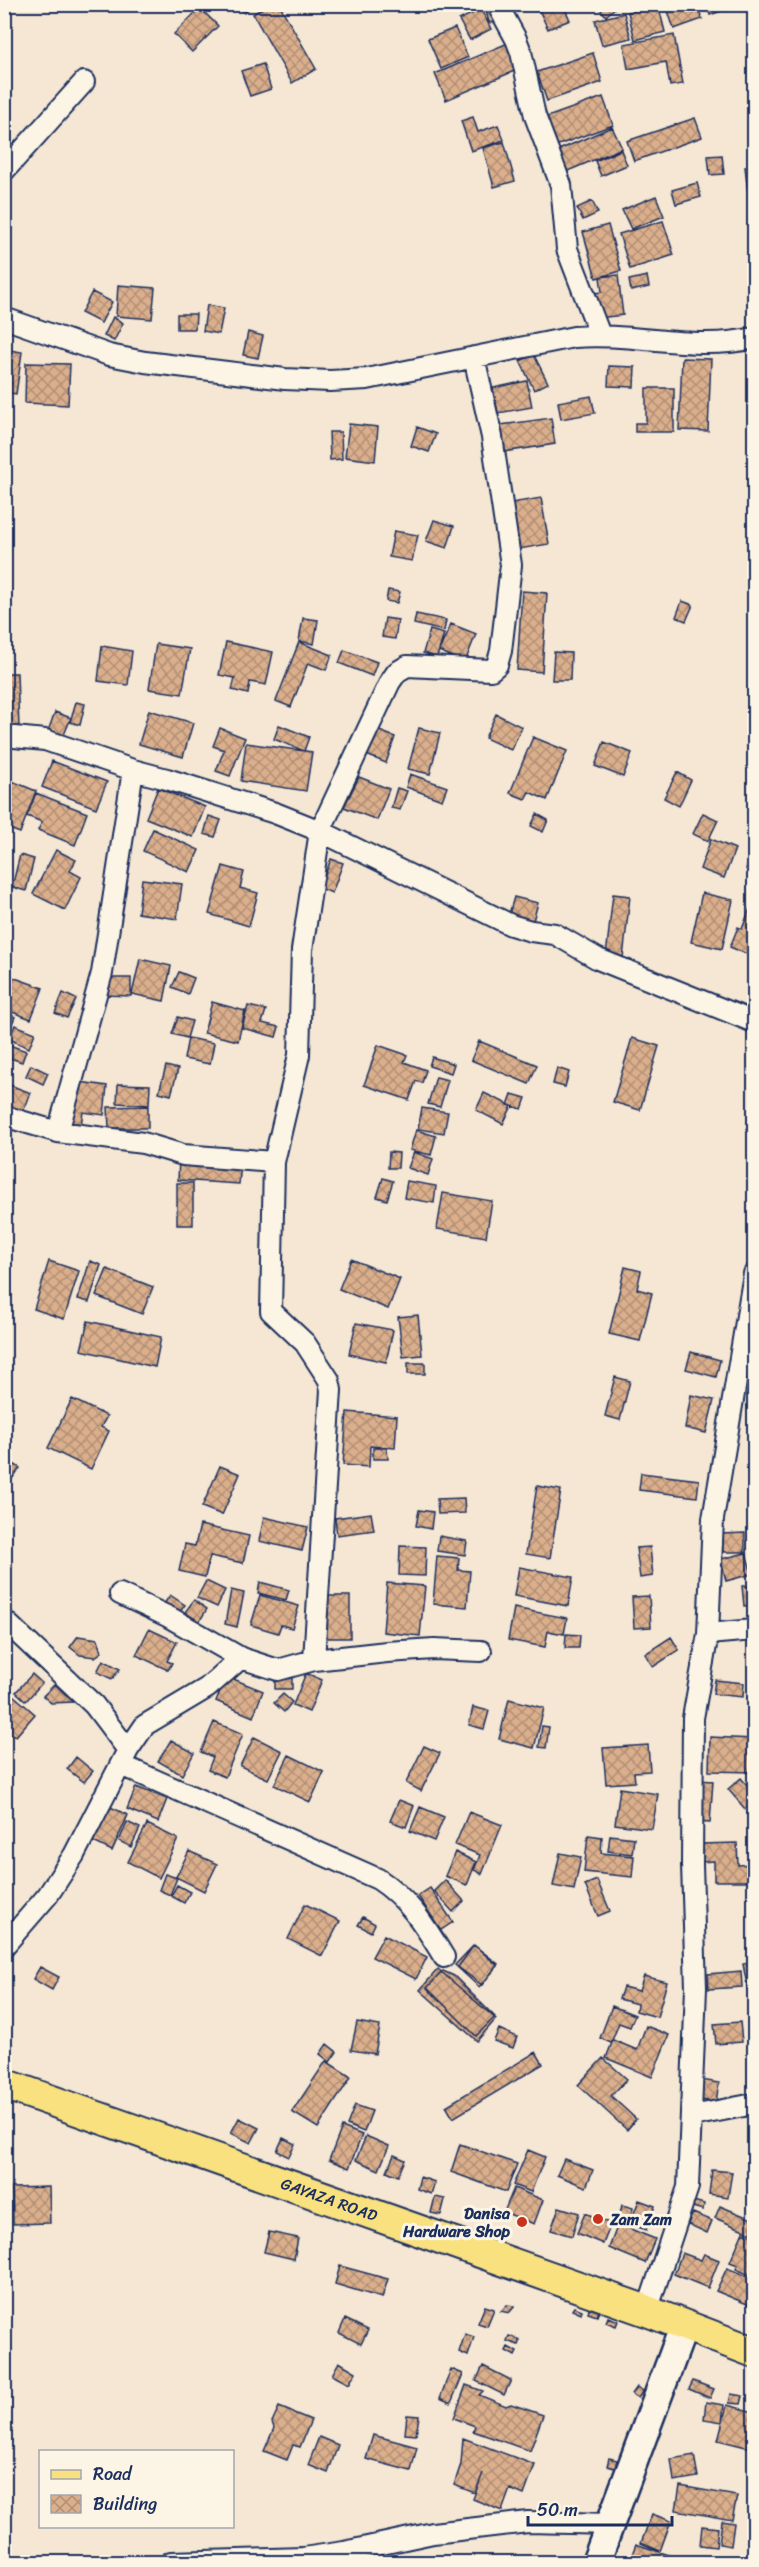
<svg xmlns="http://www.w3.org/2000/svg" width="759" height="2567" viewBox="0 0 759 2567" font-family="Sriracha,sans-serif">
<style>
.building{fill:url(#building-cross-hatch);stroke:#1b2f5e;stroke-width:1.5}
.lines{fill:none;stroke-linecap:round;stroke-linejoin:round}
.street-casing{stroke:#1b2f5e;stroke-width:24}
.secondary-casing{stroke:#1b2f5e;stroke-width:32}
.primary-casing{stroke:#1b2f5e;stroke-width:34}
.street{stroke:#fcf5e5;stroke-width:20}
.secondary{stroke:#fcf5e5;stroke-width:27}
.primary{stroke:#fae180;stroke-width:30}
.poi-dot{fill:#c8321e;stroke:#fcf5e5;stroke-width:2}
.labels{text-anchor:middle;dominant-baseline:central;stroke-width:6;stroke-linejoin:round;paint-order:stroke}
.street-label{font-size:16px;fill:#1b2f5e;stroke:#fcf5e5}
.poi-label{font-size:16px;font-weight:bold;fill:#1b2f5e;stroke:#fcf5e5;text-anchor:end}
</style>
<defs>
<pattern id="building-cross-hatch" width="8" height="8" patternUnits="userSpaceOnUse" patternTransform="scale(1.5)"><rect width="8" height="8" fill="#dbaf8c"/><path d="M0 0l8 8M0 8l8-8" fill="none" stroke="#b18f76"/></pattern>
</defs>
<rect width="100%" height="100%" fill="#f5e7d3"/>
<filter id="ink" filterUnits="userSpaceOnUse"><feTurbulence type="fractalNoise" baseFrequency=".0167" numOctaves="2"/><feDisplacementMap in="SourceGraphic" scale="12" xChannelSelector="R" yChannelSelector="G"/><feConvolveMatrix kernelMatrix="1 2 1 2 8 2 1 2 1" color-interpolation-filters="sRGB"/></filter>
<g filter="url(#ink)">
<!-- building -->
<path class="building" d="M238 4H255L244 13Z
M269 4H279L316 69 292 83 253 14Z
M540 4H563L570 20 548 29 537 6Z
M596 4H619L606 16Z
M658 4 665 32 635 40 628 12Z
M697 4 702 19 674 29 666 5Z
M706 4H741L710 15Z
M494 5 498 21 489 23 485 7Z
M200 8 218 26 192 52 174 34Z
M481 9 491 29 470 40 459 20Z
M624 13 631 38 602 45 595 20Z
M455 28 468 57 441 69 428 39Z
M674 35 683 84 670 86 666 62 628 69 624 44Z
M508 43 519 69 446 100 435 74Z
M593 53 602 82 547 101 537 72Z
M263 64 271 89 250 96 241 71Z
M603 97 613 125 550 148 539 120Z
M473 117 478 132 498 125 504 140 471 151 461 121Z
M695 118 702 137 634 161 627 141Z
M612 127 622 148 563 173 554 152Z
M504 142 515 181 494 187 483 148Z
M621 150 627 165 601 176 595 161Z
M722 155 724 174 710 175 708 156Z
M754 166V201L749 202 745 167Z
M697 183 701 197 676 204 672 190Z
M656 196 664 216 631 229 622 210Z
M592 201 598 213 583 220 577 208Z
M663 221 674 255 630 269 619 234Z
M608 225 621 271 596 278 583 232Z
M4 234 11 237 6 246 4 245Z
M618 275 623 315 598 318 595 293 602 292 600 277Z
M647 276 649 287 631 291 629 280Z
M118 285 155 288 152 319 116 316Z
M92 292 112 302 101 323 81 313Z
M207 305 224 308 219 334 203 331Z
M177 314H196L195 329H177Z
M113 317 123 323 114 341 104 336Z
M248 332 263 336 258 358 243 355Z
M4 349 22 352 16 394 4 392Z
M534 355 548 383 534 390 520 361Z
M682 358 711 359 708 431 679 430Z
M26 363 70 364 68 405 25 403Z
M609 366 635 367 634 387 608 386Z
M527 381 532 407 498 413 493 388Z
M646 388H674V432H635V423H646Z
M591 396 595 413 561 419 558 402Z
M551 418 555 444 497 453 493 426Z
M349 424 378 427 375 461 345 457Z
M417 427 436 434 429 452 411 446Z
M329 432H341L342 459 330 460Z
M541 498 549 544 513 550 505 504Z
M434 520 454 526 447 548 426 541Z
M394 531 418 535 412 561 389 557Z
M388 590 400 592 397 603 386 601Z
M522 591 547 593 542 672 517 670Z
M682 601 693 605 686 621 676 617Z
M416 614 446 620 444 631 414 624Z
M303 618 318 620 314 644 299 641Z
M385 618 398 620 395 639 382 637Z
M451 624 476 634 465 662 439 651Z
M430 630 444 634 437 657 423 653Z
M226 642 273 652 266 685 250 682 248 694 232 690 235 678 219 675Z
M299 642 332 655 326 670 308 663 291 707 276 701Z
M156 644 190 649 182 694 149 689Z
M102 646 132 651 128 685 98 681Z
M344 650 377 662 372 676 339 663Z
M554 652 571 653 570 680H552Z
M4 673H17L19 729 4 730Z
M76 702 85 704 80 725 70 722Z
M149 710 193 723 183 757 139 744Z
M55 712 71 718 63 737 48 731Z
M496 714 522 727 511 750 485 738Z
M279 725 309 737 304 751 274 739Z
M220 728 245 738 230 776 216 771 224 750 213 746Z
M419 728 440 733 430 774 408 769Z
M374 729 395 737 386 763 364 754Z
M533 737 567 751 547 800 529 792 525 799 510 793Z
M604 742 632 753 623 777 595 766Z
M246 743 312 752 306 791 241 781Z
M52 761 107 782 96 808 42 787Z
M677 772 691 780 679 806 664 798Z
M410 774 447 787 442 800 406 787Z
M359 777 389 789 377 820 344 807Z
M7 779 36 791 20 833 4 827V786Z
M158 788 205 807 193 837 146 818Z
M397 788 407 791 400 810 391 808Z
M36 793 87 813 75 845 38 830 42 822 27 816Z
M703 813 718 820 708 841 693 834Z
M537 814 548 820 543 832 531 826Z
M209 816 221 820 215 837 204 834Z
M153 829 199 850 189 872 143 851Z
M711 839 735 849 724 878 700 869Z
M56 850 76 860 70 871 81 877 65 910 33 894Z
M754 850V873L746 869Z
M20 855 34 859 26 891 12 887Z
M331 859 343 863 332 893 320 888Z
M223 866 244 872 240 888 258 893 249 926 209 914Z
M142 879 182 884 177 919 138 913Z
M702 893 733 900 722 949 691 942Z
M613 894 630 896 623 958 606 956Z
M514 897 538 903 531 928 507 921Z
M751 906 754 907V957L730 947 738 927 742 929Z
M140 959 171 966 164 1001 132 994Z
M179 972 194 978 188 994 172 987Z
M4 974 43 988 31 1019 4 1009Z
M104 978H131V996L104 995Z
M63 993 76 999 67 1018 55 1013Z
M212 1002 245 1011 238 1041 204 1033Z
M248 1006 266 1010 262 1023 279 1027 276 1037 242 1028Z
M4 1012 15 1017 5 1040H4Z
M178 1017 192 1021 187 1038 172 1034Z
M15 1025 35 1033 29 1048 9 1039Z
M188 1038 214 1043 210 1064 184 1059Z
M632 1038 659 1046 640 1110 613 1102Z
M479 1041 537 1065 529 1084 471 1060Z
M4 1043 26 1051 22 1062 4 1056Z
M378 1045 407 1055 404 1062 426 1070 422 1083 416 1081 409 1100 364 1085Z
M432 1057 454 1064 451 1073 429 1066Z
M31 1065 48 1073 43 1084 26 1076Z
M166 1066 178 1069 171 1095 159 1092Z
M557 1068 569 1072 565 1087 553 1084Z
M436 1077 448 1080 440 1107 428 1104Z
M73 1081 107 1086 104 1115 83 1112 81 1126 67 1124Z
M4 1083 31 1093 23 1112 4 1105Z
M118 1084 150 1085 149 1105 117 1103Z
M484 1093 512 1106 503 1124 476 1110Z
M512 1094 526 1098 522 1109 508 1105Z
M148 1106V1128H109L108 1107Z
M422 1108 448 1112 444 1133 418 1129Z
M416 1130 436 1136 431 1155 410 1150Z
M389 1152 399 1153 398 1168H388Z
M414 1152 433 1159 428 1175 408 1168Z
M179 1159 241 1164 239 1184 178 1180Z
M383 1178 393 1181 387 1200 377 1197Z
M407 1181 436 1186 434 1203 404 1198Z
M177 1183H193V1225H177Z
M443 1193 492 1201 486 1237 437 1229Z
M351 1259 400 1279 388 1309 339 1289Z
M49 1261 79 1271 64 1319 34 1309Z
M90 1261 101 1265 89 1302 78 1299Z
M625 1267 641 1271 637 1289 652 1293 640 1341 609 1334Z
M107 1269 153 1287 142 1314 96 1296Z
M4 1271H8L5 1295H4Z
M418 1315 422 1355 403 1357 398 1317Z
M88 1321 161 1337 155 1367 81 1350Z
M356 1323 393 1330 386 1362 349 1354Z
M691 1352 720 1360 716 1377 686 1369Z
M408 1363H425V1374H408Z
M615 1377 630 1381 620 1420 605 1416Z
M691 1395 714 1400 706 1433 685 1428Z
M72 1399 107 1416 101 1427 109 1431 91 1469 48 1448Z
M347 1412 397 1416 395 1448 370 1446 369 1467 343 1465Z
M373 1448H387L388 1459H373Z
M4 1458 20 1468 4 1490Z
M220 1466 240 1474 222 1515 202 1507Z
M641 1473 699 1480 697 1497 639 1490Z
M537 1486 561 1490 550 1558 526 1554Z
M464 1498 465 1513 438 1514 437 1499Z
M419 1510 433 1512 431 1529 416 1526Z
M371 1513 374 1530 337 1535 335 1518Z
M264 1517 308 1527 302 1551 259 1541Z
M200 1525 249 1536 243 1563 210 1556 205 1577 179 1571 185 1544 195 1546Z
M745 1533V1552H723L722 1534Z
M439 1536 467 1541 465 1555 437 1551Z
M400 1546 426 1547 425 1576 399 1575Z
M650 1547 653 1576 640 1578 636 1548Z
M746 1553 752 1574 726 1581 721 1559Z
M437 1556 459 1558 458 1570 470 1571 467 1607 433 1604Z
M519 1567 573 1577 568 1606 514 1596Z
M206 1581 225 1590 217 1607 197 1598Z
M260 1582 289 1590 286 1600 258 1593Z
M387 1583 425 1586 420 1636 383 1632Z
M742 1586H754V1605L744 1606Z
M231 1590 244 1593 237 1627 225 1624Z
M170 1595 185 1605 177 1616 162 1607Z
M260 1595 299 1606 292 1628 281 1625 278 1633 251 1625Z
M325 1596H350V1638H325Z
M649 1596 651 1627 634 1628 632 1597Z
M194 1600 207 1609 199 1622 185 1612Z
M514 1608 567 1618 564 1634 548 1631 545 1647 508 1640Z
M149 1629 177 1642 167 1661 172 1663 168 1670 136 1655Z
M566 1634 580 1635 579 1648H565Z
M78 1636 98 1639 102 1652 95 1657 80 1655 70 1647Z
M671 1637 679 1650 653 1667 645 1654Z
M103 1660 120 1669 112 1679 97 1672Z
M306 1673 322 1680 309 1712 293 1705Z
M32 1674 42 1683 26 1701 16 1692Z
M226 1676 263 1691 253 1717 216 1701Z
M275 1678H292V1689H275Z
M715 1680 744 1683 743 1697 713 1694Z
M55 1684 73 1702 51 1703 43 1696Z
M283 1694 292 1702 284 1712 274 1703Z
M13 1695 35 1714 16 1736 4 1731V1705Z
M509 1699 544 1708 534 1748 499 1739Z
M473 1707 489 1711 484 1729 469 1725Z
M214 1722 243 1734 225 1777 208 1770 213 1757 201 1752Z
M542 1726 549 1727 546 1748 539 1747Z
M254 1737 282 1751 268 1779 240 1766Z
M710 1737 754 1739V1772L709 1771Z
M171 1740 194 1753 182 1775 158 1761Z
M648 1745 650 1771 634 1772 635 1782 606 1784 603 1748Z
M424 1746 440 1753 421 1791 406 1783Z
M289 1755 324 1772 310 1802 274 1785Z
M76 1757 93 1771 84 1782 67 1769Z
M741 1778 754 1793V1800L745 1809 728 1789Z
M697 1780 713 1781 710 1823 694 1822Z
M136 1787 167 1799 158 1822 127 1809Z
M620 1788 658 1794 652 1829 615 1824Z
M399 1800 414 1806 406 1827 390 1821Z
M104 1804 128 1815 112 1851 87 1839Z
M420 1807 444 1817 434 1841 410 1831Z
M469 1812 502 1825 482 1874 474 1870 480 1855 455 1845Z
M127 1822 140 1828 131 1847 119 1841Z
M147 1824 178 1839 159 1878 128 1862Z
M588 1835 602 1837 601 1853 634 1856 632 1877 584 1872Z
M610 1835 634 1838 632 1854 608 1851Z
M737 1843 738 1865 754 1864V1881H714V1861L700 1862V1844Z
M189 1851 217 1864 204 1891 176 1877Z
M455 1852 476 1862 467 1885 445 1876Z
M560 1853 581 1857 574 1890 553 1886Z
M165 1874 177 1878 170 1895 159 1890Z
M445 1880 464 1901 453 1912 434 1891Z
M597 1880 610 1911 598 1916 585 1885Z
M177 1885 190 1892 184 1903 171 1896Z
M430 1888 453 1922 441 1930 418 1896Z
M305 1904 340 1921 322 1956 288 1939Z
M363 1917 375 1924 371 1932 358 1925Z
M384 1935 427 1957 416 1979 372 1957Z
M474 1945 498 1966 479 1987 455 1965Z
M474 1945 498 1964 482 1985 458 1967Z
M754 1962V1990L748 1991 743 1964Z
M40 1967 59 1977 52 1990 33 1979Z
M438 1969 496 2019 477 2041 420 1990Z
M443 1971 454 1976 495 2017 476 2036 427 1988Z
M741 1971 742 1987 709 1989 708 1974Z
M644 1976 667 1982 657 2017 636 2011 637 2004 619 1999 623 1987 639 1991Z
M612 2006 635 2015 630 2027 619 2023 611 2043 600 2038Z
M357 2022 380 2026 375 2054 351 2050Z
M740 2022 742 2042 716 2044 714 2024Z
M646 2026 669 2035 652 2077 606 2058 613 2040 637 2050Z
M499 2029 517 2037 513 2048 494 2041Z
M327 2044 337 2052 330 2062 320 2054Z
M536 2052 543 2064 453 2118 446 2106Z
M603 2058 627 2079 611 2096 636 2119 627 2130 578 2085Z
M326 2061 351 2077 318 2128 292 2112Z
M754 2070V2096H751L749 2071Z
M696 2079 719 2083 716 2102 693 2099Z
M355 2105 372 2111 364 2132 347 2125Z
M239 2118 259 2128 251 2143 231 2133Z
M342 2127 362 2135 349 2168 329 2160Z
M366 2136 389 2146 379 2170 356 2160Z
M283 2138 295 2144 289 2157 277 2151Z
M460 2144 517 2164 506 2192 451 2172Z
M528 2150 545 2157 531 2192 513 2185Z
M394 2155 405 2160 398 2176 387 2171Z
M564 2159 593 2170 586 2187 557 2175Z
M712 2170 732 2172 728 2197 709 2194Z
M420 2177 435 2182 431 2194 417 2189Z
M49 2187 50 2223 13 2224 12 2188Z
M514 2188 543 2200 534 2224 504 2212Z
M435 2197 445 2199 441 2215 431 2213Z
M639 2200 655 2206 646 2230 630 2224Z
M690 2200 704 2204 703 2210 689 2206Z
M622 2205 633 2208 629 2224 618 2222Z
M720 2206 754 2220 751 2233 715 2218Z
M559 2207 579 2213 572 2236 551 2230Z
M585 2213 611 2224 603 2244 577 2233Z
M693 2213 712 2221 707 2233 688 2224Z
M618 2224 655 2239 645 2263 609 2248Z
M269 2232 298 2238 294 2259 264 2252Z
M743 2232 754 2237V2277L736 2269 738 2265 730 2262Z
M682 2253 701 2260 704 2254 719 2260 708 2288 674 2274Z
M340 2266 388 2279 382 2298 335 2284Z
M727 2268 754 2279V2300L752 2306 716 2291Z
M507 2305 515 2306 509 2313 501 2311Z
M485 2306 494 2309 487 2326 478 2323Z
M574 2307 582 2310 581 2314 572 2310Z
M589 2308 599 2311 597 2316 588 2313Z
M608 2317 618 2321 616 2326 606 2322Z
M345 2319 368 2330 361 2344 339 2333Z
M465 2334 474 2337 468 2356 459 2352Z
M509 2336 520 2340 518 2345 507 2341Z
M508 2347 517 2352 515 2356 506 2351Z
M339 2362 356 2372 349 2384 332 2375Z
M483 2366 511 2380 504 2395 476 2381Z
M451 2369 463 2374 451 2403 440 2398Z
M693 2381 714 2389 710 2398 689 2389Z
M466 2385 483 2391 479 2395 506 2406 511 2404 543 2415 530 2451 473 2431 475 2426 454 2418Z
M637 2387 643 2391 638 2398 632 2394Z
M731 2394 743 2396 741 2404 729 2403Z
M706 2402 724 2405 722 2422 704 2419Z
M727 2405 754 2412V2449L718 2440Z
M279 2407 311 2420 300 2447 293 2445 287 2460 264 2451 274 2428 272 2422Z
M407 2415 419 2416 416 2435 405 2434Z
M373 2435 417 2447 411 2471 366 2459Z
M319 2437 338 2445 328 2473 308 2465Z
M463 2438 535 2465 524 2495 510 2489 502 2511 473 2499 483 2473 475 2493 454 2485 461 2464Z
M694 2455 698 2477 674 2481 671 2459Z
M609 2458 617 2460 615 2468 607 2466Z
M680 2486 737 2496 732 2520 676 2510Z
M652 2514 671 2521 660 2551 641 2543Z
M722 2521 734 2523 731 2546 719 2544Z
M702 2526 718 2528 716 2547 700 2545Z
M636 2544 690 2562H629Z"/>
<g class="lines">
<!-- street casing -->
<g class="street-casing">
<path id="street" d="M497 4 516 39 521 52 535 116 561 185 567 249 600 335
M4 171 84 82
M4 318 109 355 145 362 285 379 330 381 367 379 574 337C634 332 696 352 754 338
M4 736 45 740 133 770 167 779 275 813 320 831 511 925 531 931 555 934 598 959 754 1022
M4 1116 58 1132 143 1143 183 1155 274 1162
M58 1132 102 973 133 770
M120 1594 169 1617 241 1658 278 1670 314 1660 387 1652 434 1649 481 1651
M4 1620 94 1705 128 1750
M708 1634 754 1630
M314 1660 331 1390 329 1380 305 1343 271 1311 274 1162 299 1055 302 950 320 831 390 682 397 672 407 666 491 670 497 665 501 651 511 565 492 437 474 357
M121 1765 378 1879C409 1899 425 1926 444 1957
M4 1946 48 1895 74 1855 128 1750 145 1725 207 1688 241 1658
M692 2116 754 2104
M647 2311 688 2187 696 1988 692 1865 693 1718 708 1634 713 1519 754 1274
M171 2562 303 2558 344 2552 433 2533 528 2522 611 2524"/>
</g>
<!-- secondary casing -->
<g class="secondary-casing">
<path id="secondary" d="M596 2562 684 2326"/>
</g>
<!-- primary casing -->
<g class="primary-casing">
<g id="primary">
<path id="s1" d="M4 2084 647 2311 754 2352"/>
</g>
</g>
<!-- street -->
<use href="#street" class="street"/>
<!-- secondary -->
<use href="#secondary" class="secondary"/>
<!-- primary -->
<use href="#primary" class="primary"/>
</g>
</g>
<!-- markers -->
<g class="poi-dot">
<circle cx="598" cy="2219" r="6"/>
<circle cx="522" cy="2222" r="6"/>
</g>
<g class="labels">
<!-- street labels -->
<g class="street-label">
<text stroke="none"><textPath href="#s1" startOffset="345">GAYAZA ROAD</textPath></text>
</g>
<!-- poi labels -->
<g class="poi-label">
<text x="510" y="2213">Danisa<tspan x="510" dy="18">Hardware Shop</tspan></text>
<text x="610" y="2219" text-anchor="start">Zam Zam</text>
</g>
</g>
<!-- margin -->
<rect width="759" height="2567" fill="none" stroke="#fcf5e5" stroke-width="24"/>
<rect x="12" y="12" width="735" height="2543" fill="none" stroke="#1b2f5e" stroke-width="2" filter="url(#ink)"/>
<!-- legend -->
<rect x="39" y="2450" width="195" height="78" fill="#fcf5e5" stroke="#a2a6af" stroke-width="1.5"/>
<rect x="51" y="2470" width="30" height="9" fill="#fae180" stroke="#a2a6af" stroke-width="1.5"/>
<text x="93" y="2480" font-size="18" fill="#1b2f5e">Road</text>
<rect x="51" y="2495" width="30" height="18" fill="url(#building-cross-hatch)" stroke="#a2a6af" stroke-width="1.5"/>
<text x="93" y="2510" font-size="18" fill="#1b2f5e">Building</text>
<!-- scale -->
<path d="M528 2516v9h144v-9" fill="none" stroke="#1b2f5e" stroke-width="3"/>
<text x="537" y="2516" font-size="18" fill="#1b2f5e" stroke="#fcf5e5" stroke-width="4.5" paint-order="stroke">50 m</text>
</svg>
